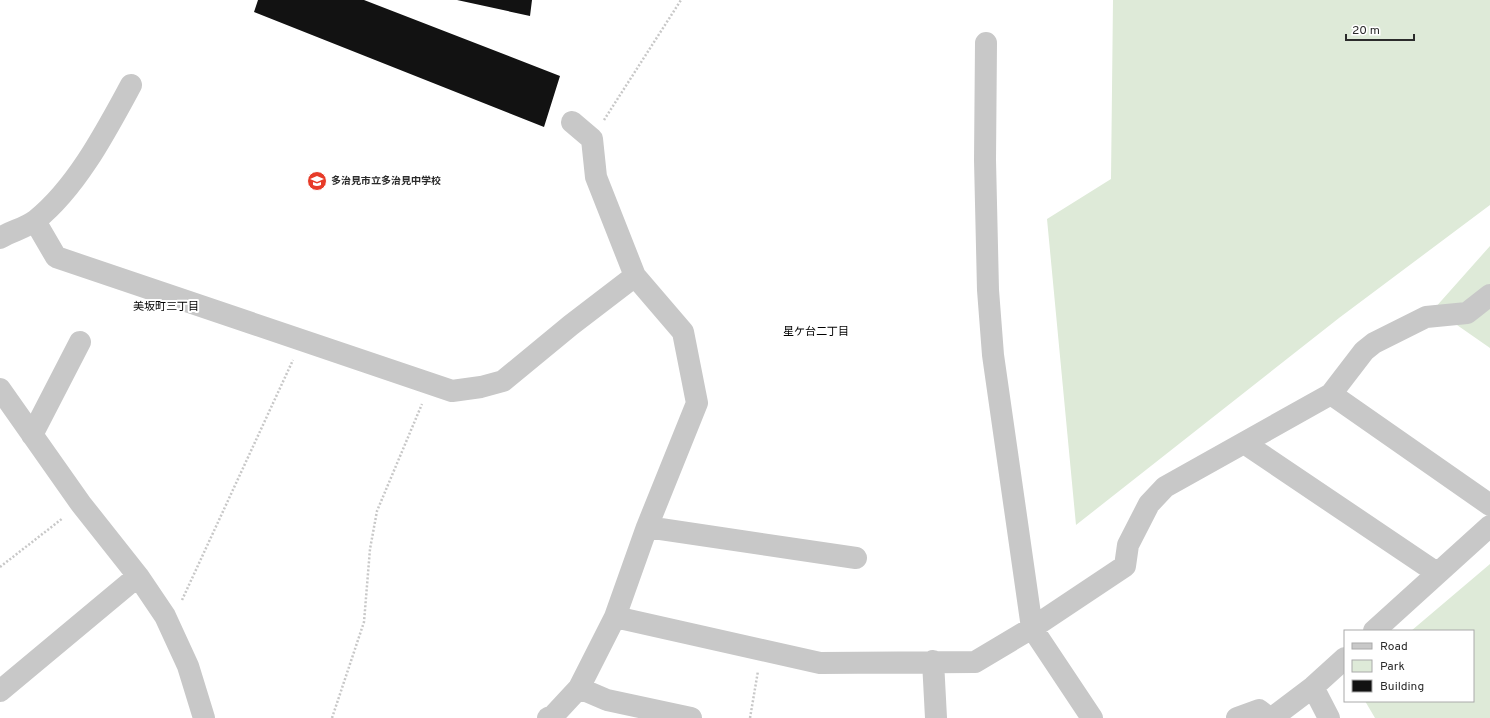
<svg xmlns="http://www.w3.org/2000/svg" width="1490" height="718" viewBox="0 0 1490 718" font-family="Overpass,'Noto Sans JP',sans-serif">
<style>
.green{fill:#deead8}
.building{fill:#121212}
.lines{fill:none;stroke-linecap:round;stroke-linejoin:round}
.path{stroke:#c8c8c8;stroke-width:2.5;stroke-dasharray:2 2;stroke-linecap:butt}
.minor{stroke:#c8c8c8;stroke-width:22}
.labels{text-anchor:middle;dominant-baseline:central;stroke-width:4;stroke-linejoin:round;paint-order:stroke}
.poi-label{font-size:10px;font-weight:bold;fill:#2b2b2b;stroke:#fff;text-anchor:start}
.neighbourhood-label{font-size:11px;fill:#000;stroke:#fff}
</style>
<rect width="100%" height="100%" fill="#fff"/>
<!-- green -->
<path class="green" d="M1113 0H1490V205L1339 318 1076 525 1047 219 1111 179Z
M1490 246V348L1434 309Z
M1490 564V718H1375L1365 701H1473V631H1411Z"/>
<!-- building -->
<path class="building" d="M258 0H364L560 76 544 127 254 12Z
M457 0H532L530 16Z"/>
<g class="lines">
<!-- path -->
<path class="path" d="M604 120 681 0
M0 567 63 518
M182 600 293 360
M332 718 364 622 370 549 377 511 422 404
M750 718 758 671"/>
<!-- minor -->
<path class="minor" d="M986 43 985 160 988 290 993 355 1032 628 1092 718
M572 122 592 139 596 177 635 276
M35 221 56 257 452 391 481 387 503 381 571 325 635 276 683 332 697 403 647 527 615 617 579 688 553 716 548 718
M0 238C11 231 26 228 36 220 77 187 106 131 131 85
M0 389 81 504 138 576 165 616 188 666 204 718
M1331 394 1364 351 1374 343 1426 317 1467 313 1490 295
M32 435 80 342
M1244 443 1437 573
M647 527 856 558
M615 617 820 663 975 662 1032 628 1125 566 1128 545 1149 504 1165 487 1331 394 1490 505
M1374 631 1490 526
M933 661 936 718
M1313 687 1329 718
M579 688 607 700 691 718
M0 691 138 576
M1237 718 1259 710 1269 718
M1272 718 1313 687 1345 658"/>
</g>
<!-- icons -->
<defs>
<g id="school-disc" transform="scale(1)"><circle r="9.5" fill="#e73b28" stroke="#fff"/><path d="M0-5L7-2L0 1L-7-2ZM-4 1L0 2.5L4 1V4Q0 6-4 4Z" fill="#fff"/></g>
</defs>
<g fill-rule="evenodd">
<use href="#school-disc" x="317" y="181"/>
</g>
<g class="labels">
<!-- poi labels -->
<g class="poi-label">
<text x="331" y="181">多治見市立多治見中学校</text>
</g>
<!-- neighbourhood labels -->
<g class="neighbourhood-label">
<text x="166" y="307">美坂町三丁目</text>
<text x="816" y="332">星ケ台二丁目</text>
</g>
</g>
<!-- legend -->
<rect x="1344" y="630" width="130" height="72" fill="#ffffff" stroke="#aaaaaa"/>
<rect x="1352" y="643" width="20" height="6" fill="#c8c8c8" stroke="#aaaaaa"/>
<text x="1380" y="650" font-size="12" fill="#2b2b2b">Road</text>
<rect x="1352" y="660" width="20" height="12" fill="#deead8" stroke="#aaaaaa"/>
<text x="1380" y="670" font-size="12" fill="#2b2b2b">Park</text>
<rect x="1352" y="680" width="20" height="12" fill="#121212" stroke="#aaaaaa"/>
<text x="1380" y="690" font-size="12" fill="#2b2b2b">Building</text>
<!-- scale -->
<path d="M1346 34v6h68v-6" fill="none" stroke="#2b2b2b" stroke-width="2"/>
<text x="1352" y="34" font-size="12" fill="#2b2b2b" stroke="#ffffff" stroke-width="3" paint-order="stroke">20 m</text>
</svg>
